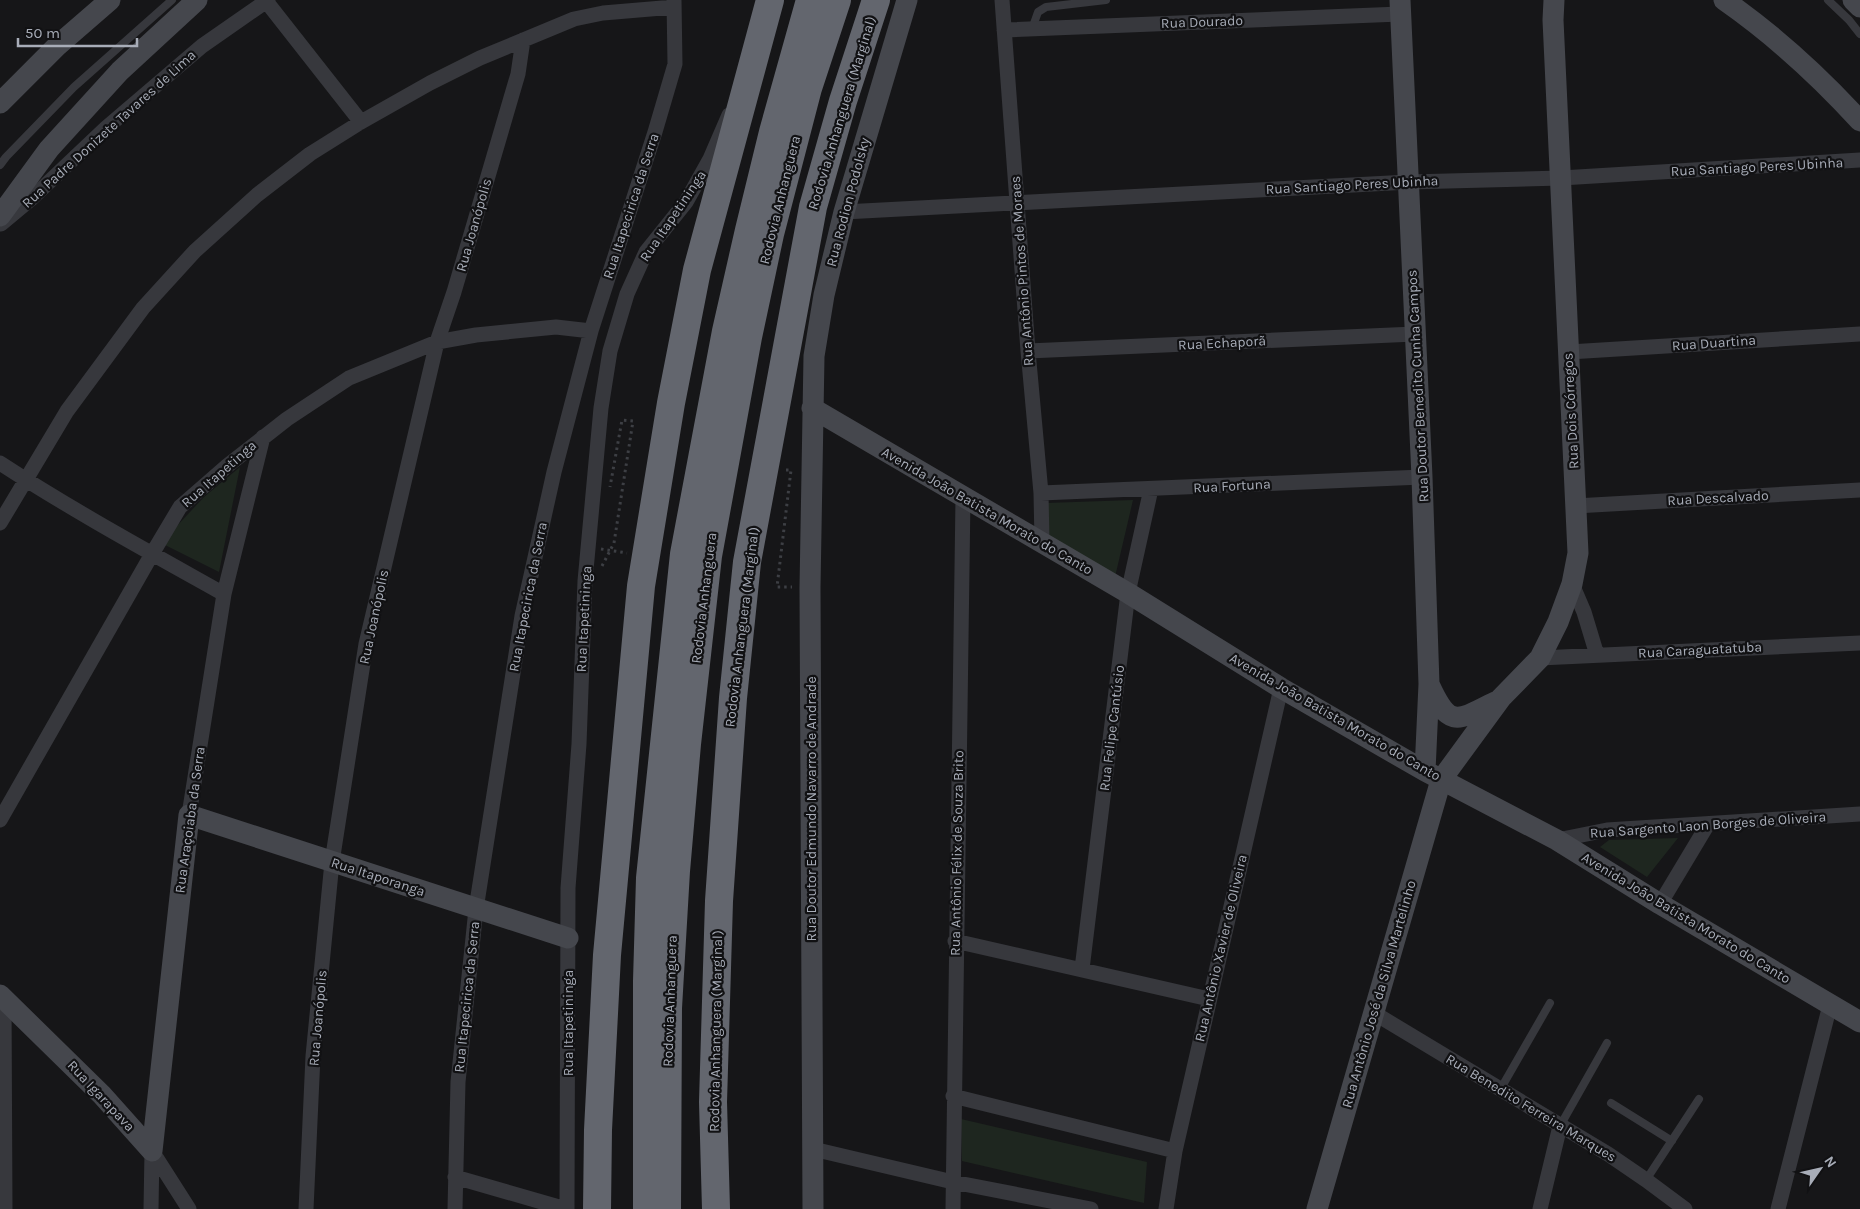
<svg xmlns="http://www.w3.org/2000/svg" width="1860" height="1209" viewBox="0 0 1860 1209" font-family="Karla,sans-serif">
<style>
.green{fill:#1e261f}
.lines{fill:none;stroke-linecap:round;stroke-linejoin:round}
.path{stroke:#3d3f44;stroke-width:3;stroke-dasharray:2.5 4;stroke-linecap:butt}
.lane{stroke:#37383d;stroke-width:8}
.street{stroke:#37383d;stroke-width:15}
.secondary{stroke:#45474d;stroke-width:21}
.highway{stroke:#63666e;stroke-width:28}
.labels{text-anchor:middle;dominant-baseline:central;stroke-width:4.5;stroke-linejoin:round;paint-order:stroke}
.street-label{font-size:14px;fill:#a8adb8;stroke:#111113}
</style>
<rect width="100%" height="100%" fill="#161618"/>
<!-- green -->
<path class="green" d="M240 467 219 572 161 543 204 497Z
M1133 500 1115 577 1048 539 1046 503Z
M1678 838 1647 877 1600 847 1609 840Z
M961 1119 1147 1162 1144 1203 962 1161Z"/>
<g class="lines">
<!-- path -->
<path class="path" d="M786 470H791L777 587H792
M601 549 627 553
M602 566 614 543 633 421 622 420 610 487"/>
<!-- lane -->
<path class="lane" d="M1828 0 1849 20 1860 34
M1032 29 1038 12 1046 7 1106 0
M0 165 6 157 74 87 172 0
M1500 1090 1550 1003
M1611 1103 1672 1141
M1560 1126 1607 1043
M1646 1180 1699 1099"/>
<!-- street -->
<path class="street" d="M1002 0 1028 351 1041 493 1042 542
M266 1 361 122
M1004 30 1400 14
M844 212 1409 182 1561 178 1860 160
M1 224 31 199 106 128 202 46 268 0
M1028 351 1415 334
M1569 352 1860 334
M0 463C72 510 149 552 224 594
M1041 493 1422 477
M1575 506 1860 490
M0 523 67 411 143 308 195 251 257 195 310 154 361 122 430 83 480 58 574 19 603 13 674 7
M1572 584 1584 612 1597 655
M1540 658 1860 643
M189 815 224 594 263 437
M0 820 152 554 180 507 227 466 287 419 349 378 437 342 476 335 556 327 591 331
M1557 840 1607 830 1860 814
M1660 904 1708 824
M955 941 1209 999
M1082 969 1128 593 1151 489
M4 998 5 1209
M1374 1013 1608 1154 1646 1180 1685 1209
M953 1096 1175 1151
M813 1149 953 1182 1091 1209
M152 1151 189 1209
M455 1177 566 1209
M151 1209 152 1151
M306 1209 313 1056 332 862 366 644 437 342 454 292 518 74 523 40
M455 1209 458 1082 476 909 522 616 554 472 591 331 655 132 675 64 674 0
M567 1209 568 888 579 744 585 581 601 408 610 351 627 294 646 252 686 202 710 159 729 115
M953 1209 963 497
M1166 1209 1175 1151 1281 688
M1540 1209 1560 1126
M1778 1209 1830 1005"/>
<!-- secondary -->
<path class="secondary" d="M1400 0 1422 477 1429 684 1425 771
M1724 0C1774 35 1819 76 1860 121
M1853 0 1860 7
M0 103 57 46 110 0
M0 216 49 149 120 71 197 0
M812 408 1128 593 1281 688 1425 771 1557 840 1660 904 1860 1022
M1429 684C1449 728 1456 722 1495 702
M0 995 102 1095 152 1151
M152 1151 189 815 568 938
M813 1209 810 588 814 356 824 295 844 212 907 0
M1317 1209 1441 780 1501 698 1540 658 1558 622 1572 584 1578 553 1553 20 1554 0"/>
<!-- highway -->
<path class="highway" d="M597 1209 598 1130 607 955 641 586 671 403 697 270 770 0
M647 1209V981L650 878 684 554 726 331 749 230 773 132 810 0
M667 1209 668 1008 676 871 687 744 708 556 748 337 770 234 808 88 837 0
M716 1209 713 1102 719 901 733 698 747 562 813 207 843 101 876 0"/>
</g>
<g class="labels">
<!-- street labels -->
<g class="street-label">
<text transform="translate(1202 22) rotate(-2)">Rua Dourado</text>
<text transform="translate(842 113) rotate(-73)">Rodovia Anhanguera (Marginal)</text>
<text transform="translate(109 129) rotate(-42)">Rua Padre Donizete Tavares de Lima</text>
<text transform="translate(1757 167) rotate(-3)">Rua Santiago Peres Ubinha</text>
<text transform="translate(1352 185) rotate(-3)">Rua Santiago Peres Ubinha</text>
<text transform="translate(780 200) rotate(-76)">Rodovia Anhanguera</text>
<text transform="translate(848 202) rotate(-75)">Rua Rodion Podolsky</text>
<text transform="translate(631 206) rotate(-72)">Rua Itapecirica da Serra</text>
<text transform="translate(673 216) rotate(-56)">Rua Itapetininga</text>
<text transform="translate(474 225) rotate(-74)">Rua Joanópolis</text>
<text transform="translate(1022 271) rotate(-94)">Rua Antônio Pintos de Moraes</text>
<text transform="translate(1222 343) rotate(-3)">Rua Echaporã</text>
<text transform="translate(1714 343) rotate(-4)">Rua Duartina</text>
<text transform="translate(1418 386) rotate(-93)">Rua Doutor Benedito Cunha Campos</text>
<text transform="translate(1571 411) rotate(-93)">Rua Dois Córregos</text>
<text transform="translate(219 474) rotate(-41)">Rua Itapetinga</text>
<text transform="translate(1232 486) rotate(-3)">Rua Fortuna</text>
<text transform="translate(1718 498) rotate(-3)">Rua Descalvado</text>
<text transform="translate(987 511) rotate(30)">Avenida João Batista Morato do Canto</text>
<text transform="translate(528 597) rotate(-79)">Rua Itapecirica da Serra</text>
<text transform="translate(704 598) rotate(-83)">Rodovia Anhanguera</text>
<text transform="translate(374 617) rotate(-78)">Rua Joanópolis</text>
<text transform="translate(584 619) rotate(-87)">Rua Itapetininga</text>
<text transform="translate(742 627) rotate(-83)">Rodovia Anhanguera (Marginal)</text>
<text transform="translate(1700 650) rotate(-3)">Rua Caraguatatuba</text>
<text transform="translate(1335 717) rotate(30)">Avenida João Batista Morato do Canto</text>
<text transform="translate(1112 728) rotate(-83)">Rua Felipe Cantúsio</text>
<text transform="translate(811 809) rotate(-90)">Rua Doutor Edmundo Navarro de Andrade</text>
<text transform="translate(190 820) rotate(-82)">Rua Araçoiaba da Serra</text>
<text transform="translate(1708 825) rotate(-4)">Rua Sargento Laon Borges de Oliveira</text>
<text transform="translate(957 853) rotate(-89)">Rua Antônio Félix de Souza Brito</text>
<text transform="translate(378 877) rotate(18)">Rua Itaporanga</text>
<text transform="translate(1686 918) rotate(31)">Avenida João Batista Morato do Canto</text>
<text transform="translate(1221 948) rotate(-77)">Rua Antônio Xavier de Oliveira</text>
<text transform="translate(1379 994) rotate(-74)">Rua Antônio José da Silva Martelinho</text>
<text transform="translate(467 997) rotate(-84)">Rua Itapecirica da Serra</text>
<text transform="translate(670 1001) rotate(-88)">Rodovia Anhanguera</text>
<text transform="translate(318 1018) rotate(-85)">Rua Joanópolis</text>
<text transform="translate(568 1023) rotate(-90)">Rua Itapetininga</text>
<text transform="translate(716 1031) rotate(-89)">Rodovia Anhanguera (Marginal)</text>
<text transform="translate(101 1096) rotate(47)">Rua Igarapava</text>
<text transform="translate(1531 1108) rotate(31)">Rua Benedito Ferreira Marques</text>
</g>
</g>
<!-- north arrow -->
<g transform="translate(1820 1169) rotate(56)" stroke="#111113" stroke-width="4" paint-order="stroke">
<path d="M0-4L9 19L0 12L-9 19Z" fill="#a8adb8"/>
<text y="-8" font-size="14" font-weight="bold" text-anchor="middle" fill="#a8adb8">N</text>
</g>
<!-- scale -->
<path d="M18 38v8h119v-8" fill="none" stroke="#a8adb8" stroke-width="2.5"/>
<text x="25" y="38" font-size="15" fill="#a8adb8" stroke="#111113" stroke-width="4" paint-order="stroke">50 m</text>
</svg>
